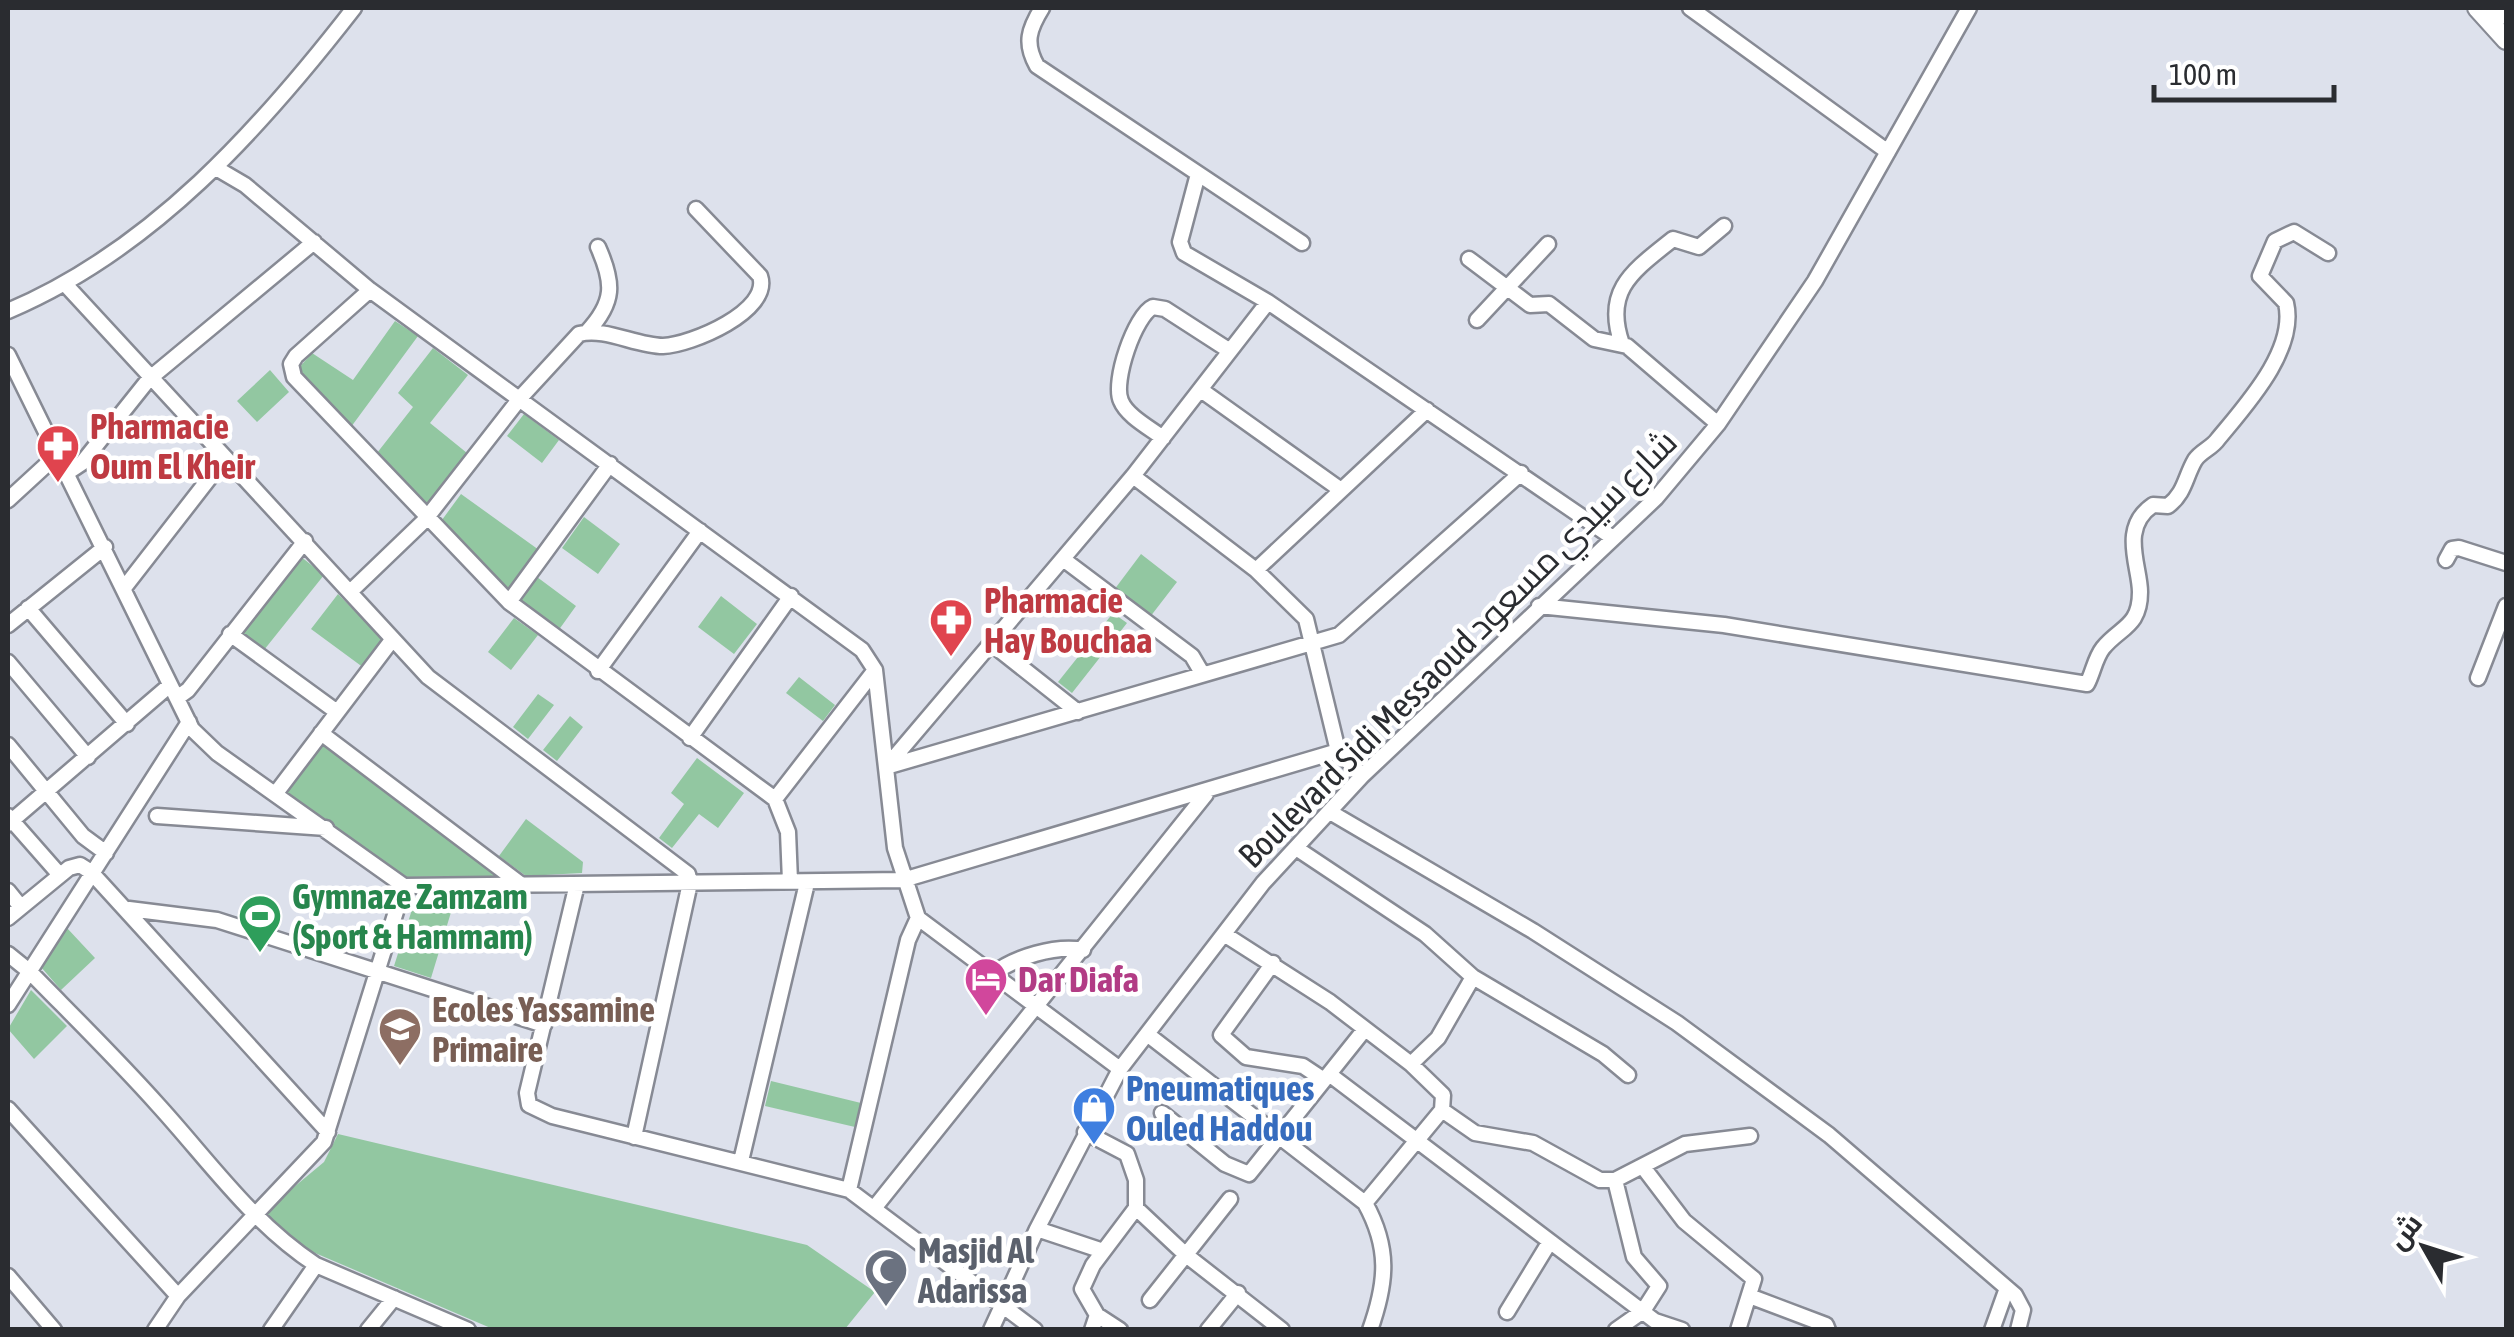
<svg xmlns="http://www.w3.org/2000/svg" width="2514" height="1337" viewBox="0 0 2514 1337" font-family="'Asap Condensed',Cairo,sans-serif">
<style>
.green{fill:#92c7a1}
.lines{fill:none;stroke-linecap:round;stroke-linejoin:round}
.minor-casing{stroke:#878a94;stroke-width:19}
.major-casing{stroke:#878a94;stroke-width:22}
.minor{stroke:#fff;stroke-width:14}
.major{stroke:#fff;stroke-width:18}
.labels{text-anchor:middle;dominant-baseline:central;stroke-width:9;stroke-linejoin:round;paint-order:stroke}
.health-label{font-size:35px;font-weight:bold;fill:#be3a42;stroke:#fff;text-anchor:start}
.street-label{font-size:35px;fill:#2a2c30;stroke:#fff}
.leisure-label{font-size:35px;font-weight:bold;fill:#27864d;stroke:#fff;text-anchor:start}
.hotel-label{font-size:35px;font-weight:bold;fill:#b23c85;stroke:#fff;text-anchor:start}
.education-label{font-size:35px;font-weight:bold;fill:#785e54;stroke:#fff;text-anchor:start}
.shop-label{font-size:35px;font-weight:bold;fill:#366cbe;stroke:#fff;text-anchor:start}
.worship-label{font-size:35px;font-weight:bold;fill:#5b616d;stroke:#fff;text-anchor:start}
</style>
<rect width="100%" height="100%" fill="#dde1ec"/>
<!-- green -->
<path class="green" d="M395 321 418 336 351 427 297 370 312 353 353 380Z
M433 348 468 375 430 423 467 453 426 506 377 453 413 407 398 393Z
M270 370 289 392 257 422 237 401Z
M524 414 559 440 542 463 507 436Z
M461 494 539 550 508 593 439 524Z
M584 517 620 544 598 574 562 548Z
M1141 554 1177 582 1150 617 1114 590Z
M300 556 324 575 264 650 240 631Z
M537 577 576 606 558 631 519 602Z
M338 594 382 639 364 668 311 629Z
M721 596 757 624 734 654 698 627Z
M1113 613 1127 623 1072 693 1058 682Z
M514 618 538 635 511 670 488 652Z
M799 677 835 705 823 721 786 693Z
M538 694 554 705 528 739 513 727Z
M570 716 583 727 557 761 543 750Z
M322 741 500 876 405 877 286 793Z
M697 758 744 793 718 828 699 814 672 848 659 838 684 804 671 793Z
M526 819 583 862 582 873 526 876 499 856Z
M416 897 452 909 431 978 394 966Z
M67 928 95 958 61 990 41 967Z
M31 990 67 1026 34 1059 8 1029Z
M771 1081 861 1103 855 1127 765 1106Z
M338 1134 807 1245 875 1292 845 1329H493L308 1250 264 1212 324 1162Z"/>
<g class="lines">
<!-- minor casing -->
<g class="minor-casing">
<path id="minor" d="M1042 8C1029 29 1024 43 1037 66L1302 243
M1690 8 1888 152
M216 168 245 185 370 290 862 650 875 670 895 848 918 918 1120 1069
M1198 174 1180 242 1184 253 1268 302 1613 538
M1469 259 1530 305 1549 304 1594 339 1627 346 1718 424
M65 284 428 677 688 874 690 883 634 1137
M370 290 296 356 291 364 294 377 509 602 775 799 788 832 790 881
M8 311C152 250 260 129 354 8
M1477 320 1548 244
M587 332C615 302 614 283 598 247
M1622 344C1603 290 1633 271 1673 239L1699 247 1724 226
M8 355 192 729 217 753 404 886 903 880 1338 751
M1201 390 1341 490
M1163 438C1150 428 1127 416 1121 401 1112 382 1135 315 1153 307L1165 309 1230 351
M67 473 82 463 149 379 314 242
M1133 476 1256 570 1306 619 1338 751 1362 776
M8 500 57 455
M1063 559 1192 656 1202 673
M2446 560 2452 549 2459 548 2506 563
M1256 570 1427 410
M124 588 225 458
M350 592 425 520 521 397 579 334C605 327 636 346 663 346 691 345 772 311 760 276L696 209
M509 602 610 464
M1539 606 1724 625 2087 684C2093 673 2095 658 2103 648 2120 627 2140 627 2140 592 2140 566 2119 528 2153 505L2168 506C2185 493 2185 477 2195 460 2201 451 2212 448 2218 439 2246 405 2297 350 2286 303L2260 276 2275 241 2294 232 2328 253
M28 608 127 724
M8 625 105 547
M230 634 337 712
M992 644 1078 712
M8 662 88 757
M598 671 700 531
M2478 678 2506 606
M177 698 188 690 305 541
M321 733 522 885
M690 738 791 596
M8 745 83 836 106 853
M887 766 1133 476 1268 302
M886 767 1339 635 1521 473
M276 793 392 640
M775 799 875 670
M1330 812 1533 931 1677 1023 1829 1135 2015 1295 2023 1310 2018 1330
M8 816 59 874
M157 816 326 828
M8 824 170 685
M1296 848 1425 934 1473 977 1603 1054 1628 1075
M577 884 527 1093 529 1105 552 1116 849 1190 1035 1330
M8 891 21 907
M129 909 217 920 544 1025
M8 918 69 868 80 865 91 872 328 1132
M1224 934 1330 1002 1411 1064 1443 1095 1442 1110 1365 1203
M8 954 29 971C72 1015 117 1059 158 1105 209 1161 252 1223 316 1265L468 1330
M1273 963 1221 1035 1246 1057 1303 1066 1324 1080
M993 974C1015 957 1055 945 1083 950
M8 1005 189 722
M1147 1034 1365 1203C1390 1248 1387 1282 1370 1330
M1411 1064 1438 1038 1473 977
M1329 1074 1655 1321 1682 1330
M8 1109 178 1296
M1442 1110 1475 1133 1533 1143 1600 1180H1615L1685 1144 1750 1136
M1162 1113 1225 1164 1249 1174 1365 1029
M1085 1132 1127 1154 1136 1180V1208L1093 1265 1082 1289 1097 1315 1092 1330
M741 1161 807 883
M1643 1167 1684 1221 1754 1279 1738 1330
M1615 1180 1634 1257 1659 1286 1643 1311 1616 1330
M849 1190 908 940 918 918
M875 1207 1206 794
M1136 1208 1186 1255 1282 1330
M1037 1229 1103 1251
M8 1276 54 1330
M1752 1297 1826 1325 1828 1330
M1150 1300 1230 1199
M1507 1312 1549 1243
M1097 1315 1120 1330
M155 1330 178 1296 324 1142 404 886
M271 1330 316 1265
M368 1330 394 1298
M991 1330 1037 1229 1120 1069 1263 883 1362 776 1656 498 1718 424 1815 281 1969 8
M1208 1330 1238 1293
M1992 1330 2007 1288"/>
</g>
<!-- major casing -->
<g class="major-casing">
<path id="major" d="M2477 8 2506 40
M2499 8 2506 15"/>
</g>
<!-- minor -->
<use href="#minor" class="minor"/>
<!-- major -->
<use href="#major" class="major"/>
</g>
<!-- icons -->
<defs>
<g id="pharmacy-pin" transform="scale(2.25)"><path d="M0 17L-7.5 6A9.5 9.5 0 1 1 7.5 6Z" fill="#e0444e" stroke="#fff"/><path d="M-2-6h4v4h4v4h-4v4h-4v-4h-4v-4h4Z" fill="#fff"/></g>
<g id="stadium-pin" transform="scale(2.25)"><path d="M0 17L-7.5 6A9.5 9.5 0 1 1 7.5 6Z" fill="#2e9e5b" stroke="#fff"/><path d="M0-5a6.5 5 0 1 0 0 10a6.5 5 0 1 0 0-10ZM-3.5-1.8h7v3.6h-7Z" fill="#fff"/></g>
<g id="hotel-pin" transform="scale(2.25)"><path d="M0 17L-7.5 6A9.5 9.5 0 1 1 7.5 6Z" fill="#d1479c" stroke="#fff"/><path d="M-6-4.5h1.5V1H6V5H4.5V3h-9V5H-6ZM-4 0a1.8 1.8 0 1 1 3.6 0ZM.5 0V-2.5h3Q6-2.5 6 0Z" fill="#fff"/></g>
<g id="school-pin" transform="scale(2.25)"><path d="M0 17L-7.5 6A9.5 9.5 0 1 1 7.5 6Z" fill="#8d6e63" stroke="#fff"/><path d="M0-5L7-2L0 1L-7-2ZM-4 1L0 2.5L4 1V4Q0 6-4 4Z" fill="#fff"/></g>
<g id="shop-pin" transform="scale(2.25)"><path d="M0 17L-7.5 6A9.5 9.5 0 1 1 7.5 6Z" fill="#3f7fe0" stroke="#fff"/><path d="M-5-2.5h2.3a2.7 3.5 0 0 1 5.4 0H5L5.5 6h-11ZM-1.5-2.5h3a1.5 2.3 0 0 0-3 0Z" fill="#fff"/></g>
<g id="mosque-pin" transform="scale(2.25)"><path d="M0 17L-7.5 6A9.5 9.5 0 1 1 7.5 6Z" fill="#6b7280" stroke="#fff"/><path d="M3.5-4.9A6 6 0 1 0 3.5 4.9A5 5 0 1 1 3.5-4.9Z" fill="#fff"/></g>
</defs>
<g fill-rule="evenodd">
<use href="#pharmacy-pin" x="58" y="446"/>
<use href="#pharmacy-pin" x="951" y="620"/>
<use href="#stadium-pin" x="260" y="916"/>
<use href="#hotel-pin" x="986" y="979"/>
<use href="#school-pin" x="400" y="1029"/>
<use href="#shop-pin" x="1094" y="1108"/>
<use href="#mosque-pin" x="886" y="1270"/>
</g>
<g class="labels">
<!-- health labels -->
<g class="health-label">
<text x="90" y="426">Pharmacie<tspan x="90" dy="40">Oum El Kheir</tspan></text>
<text x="984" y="600">Pharmacie<tspan x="984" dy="40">Hay Bouchaa</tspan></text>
</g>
<!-- street labels -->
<g class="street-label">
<text transform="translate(1457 648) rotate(-45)">Boulevard Sidi Messaoud شارع سيدي مسعود</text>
</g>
<!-- leisure labels -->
<g class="leisure-label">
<text x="292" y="896">Gymnaze Zamzam<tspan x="292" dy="40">(Sport &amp; Hammam)</tspan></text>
</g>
<!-- hotel labels -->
<g class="hotel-label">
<text x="1018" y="979">Dar Diafa</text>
</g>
<!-- education labels -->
<g class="education-label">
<text x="432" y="1009">Ecoles Yassamine<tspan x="432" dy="40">Primaire</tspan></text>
</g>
<!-- shop labels -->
<g class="shop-label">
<text x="1126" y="1088">Pneumatiques<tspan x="1126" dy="40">Ouled Haddou</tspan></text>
</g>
<!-- worship labels -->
<g class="worship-label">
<text x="918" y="1250">Masjid Al<tspan x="918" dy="40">Adarissa</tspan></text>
</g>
</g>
<!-- border -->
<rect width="2514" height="1337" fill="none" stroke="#2a2c30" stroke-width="20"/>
<!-- north arrow -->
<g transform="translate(2424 1247) rotate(309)" stroke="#ffffff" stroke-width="8" paint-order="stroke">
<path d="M0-8L18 38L0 25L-18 38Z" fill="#2a2c30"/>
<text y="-15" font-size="28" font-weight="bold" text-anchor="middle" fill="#2a2c30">ش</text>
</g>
<!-- scale -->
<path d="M2154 85v15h180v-15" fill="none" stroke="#2a2c30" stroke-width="5"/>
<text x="2169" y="85" font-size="30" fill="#2a2c30" stroke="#ffffff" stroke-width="8" paint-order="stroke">100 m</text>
</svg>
